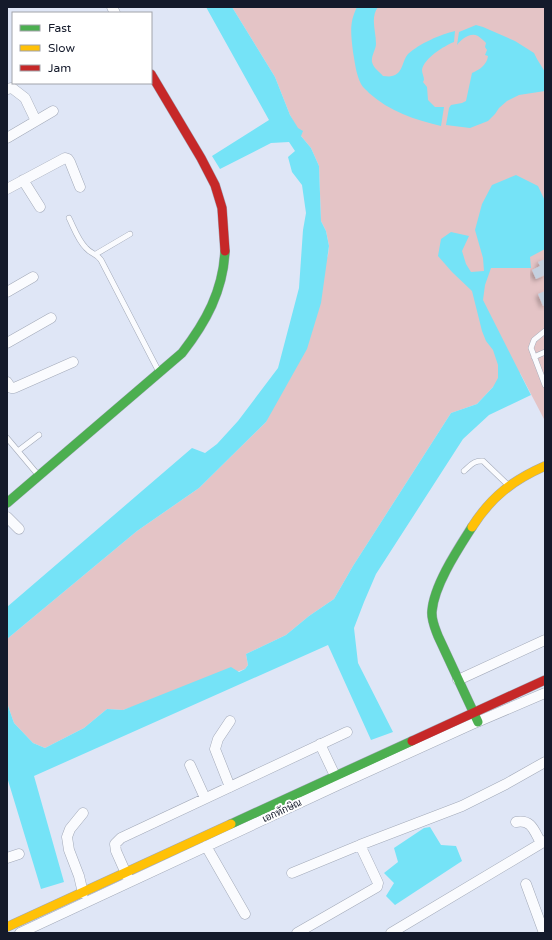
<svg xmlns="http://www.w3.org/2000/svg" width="552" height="940" viewBox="0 0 552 940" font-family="'Varela Round',Sarabun,sans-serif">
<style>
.green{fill:#e4c4c6}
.water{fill:#75e3f7}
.building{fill:#c4d0df;filter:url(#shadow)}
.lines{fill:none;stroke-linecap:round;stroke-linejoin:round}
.lane-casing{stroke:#a2a9b8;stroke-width:6}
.street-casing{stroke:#a2a9b8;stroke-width:11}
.fast-casing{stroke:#a2a9b8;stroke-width:10}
.slow-casing{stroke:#a2a9b8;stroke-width:10}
.jam-casing{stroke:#a2a9b8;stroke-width:10}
.lane{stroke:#fafbfe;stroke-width:5}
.street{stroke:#fafbfe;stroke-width:10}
.fast{stroke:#4caf50;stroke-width:9}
.slow{stroke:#ffc107;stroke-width:9}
.jam{stroke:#c62828;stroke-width:9}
.labels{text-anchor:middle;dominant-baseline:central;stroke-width:4;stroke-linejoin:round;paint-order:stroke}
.street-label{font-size:10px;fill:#141a2b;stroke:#fff}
</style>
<defs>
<filter id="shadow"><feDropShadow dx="-2.5" dy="2.5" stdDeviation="2" flood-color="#0004"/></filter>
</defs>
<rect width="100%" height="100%" fill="#dfe6f6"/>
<!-- green -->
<path class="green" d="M232 7H545V421L520 373 493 387 477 404 451 413 353 566 334 599 309 616 286 635 246 654 248 665 245 669 123 710 107 709 84 728 45 748 33 743 14 723 7 703V639L137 531 199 488 266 422 328 255 329 246 326 231 321 221 319 166 311 148 301 136 290 115 275 77Z"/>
<!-- water -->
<path class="water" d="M206 7H232L275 77 290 115 298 128 303 131 301 136 311 148 319 166 321 221 326 231 329 246 321 303 307 349 266 422 199 488 137 531 7 639V607L192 448 205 453 217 444 238 421 278 368 299 288 303 230 306 213 302 185 292 172 288 157 295 151 289 142 271 143 220 169 212 156 269 120Z
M357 7H378C370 18 376 31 376 44 376 49 371 56 372 62 374 69 379 71 383 76 386 76 389 77 392 76 403 74 402 61 408 54 419 44 441 34 455 31L454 42C444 46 424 58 422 70 422 73 424 77 424 80L423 82 427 87 428 100 435 107H444L441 126C415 120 389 111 369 93 367 90 363 88 361 84 356 74 355 63 353 52 351 34 349 23 357 7Z
M476 25 483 27 515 41 534 53 537 59 545 72V91L519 95 507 101 499 108 495 114 488 121 470 128 446 125 449 108 451 105 462 103 466 101 472 73C479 70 487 65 488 56L485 55 487 50 485 47 486 43C484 41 481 38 478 36 470 32 462 39 457 45L459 32Z
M516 175 538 186 545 201V249L530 257 531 268H491L485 285 483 300 531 395 489 415 463 439 376 574 364 602 354 628 358 663 393 732 371 740 328 645 34 776 64 882 41 889 7 777V703L14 723 33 743 45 748 84 728 107 709 123 710 231 667 239 672 245 669 248 665 246 654 286 635 309 616 334 599 353 566 451 413 477 404 493 387 498 378V365L493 350 486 341 482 331 472 291 452 272 438 256 441 239 451 232 469 236 462 251 466 264 471 272 484 271 483 258 475 230 482 204 492 185Z
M430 827 441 845 456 846 462 861 395 905 386 896 394 883 384 873 398 862 394 848 424 828Z"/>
<!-- building -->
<path class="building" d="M545 259V275L536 279 532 270 540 266 538 262Z
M545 291V305L543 306 538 294Z"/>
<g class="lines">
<!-- lane casing -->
<g class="lane-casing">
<path id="lane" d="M69 218C74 228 78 240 86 248 91 254 96 253 101 260L159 372
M96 254 130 234
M545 331 534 340 531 348 545 385
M534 357 545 352
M7 438 39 476
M18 451 39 435
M464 471C470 466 474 460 483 461L508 485"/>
</g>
<!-- street casing -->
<g class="street-casing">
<path id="street" d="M112 7 115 13
M7 89 12 88 25 98 36 121
M7 138 53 111
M23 180 40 207
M7 189 65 158 68 159 70 162 80 187
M7 292 33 277
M7 343 51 318
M7 382 11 388H14L73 362
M7 517 19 529
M458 680 545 640
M320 744 338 782
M190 765 205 798
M230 787 215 749 218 739 230 721
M83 813 70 829 67 837 69 850 79 876 83 893
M516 822C532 819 534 831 541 843
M206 846 245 914
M7 858 19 854
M292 873 360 845 462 806 506 784 545 762
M128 878 116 851 115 844 121 838 347 732
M526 884 544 933
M20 933 340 784 470 725 545 693
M297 933 377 887 378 883 360 845
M391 933 545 841"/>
</g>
<!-- fast casing -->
<g class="fast-casing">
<path id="fast" d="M7 503 182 353C206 322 223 291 225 251
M472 527C458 549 434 585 432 611 431 620 435 628 438 636L478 722
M231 824 412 741"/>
</g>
<!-- slow casing -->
<g class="slow-casing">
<path id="slow" d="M472 527C491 497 513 480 545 466
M7 927 231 824"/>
</g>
<!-- jam casing -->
<g class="jam-casing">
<path id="jam" d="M151 74 201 158 215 185 222 208 225 251
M412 741 545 680"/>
</g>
<!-- lane -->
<use href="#lane" class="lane"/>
<!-- street -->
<use href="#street" class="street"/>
<!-- fast -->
<use href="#fast" class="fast"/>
<!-- slow -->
<use href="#slow" class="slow"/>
<!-- jam -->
<use href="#jam" class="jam"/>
</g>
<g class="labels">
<!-- street labels -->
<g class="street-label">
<text transform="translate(282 811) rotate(-25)">เอกทักษิณ</text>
</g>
</g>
<!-- border -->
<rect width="552" height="940" fill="none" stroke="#141a2b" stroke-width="16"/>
<!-- legend -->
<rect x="12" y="12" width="140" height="72" fill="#ffffff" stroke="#a1a3aa"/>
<rect x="20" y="25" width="20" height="6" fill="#4caf50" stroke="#a1a3aa"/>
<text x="48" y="32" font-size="12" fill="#141a2b">Fast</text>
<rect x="20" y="45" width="20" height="6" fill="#ffc107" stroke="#a1a3aa"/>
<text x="48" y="52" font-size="12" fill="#141a2b">Slow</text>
<rect x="20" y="65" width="20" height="6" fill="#c62828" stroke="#a1a3aa"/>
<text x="48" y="72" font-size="12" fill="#141a2b">Jam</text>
</svg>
